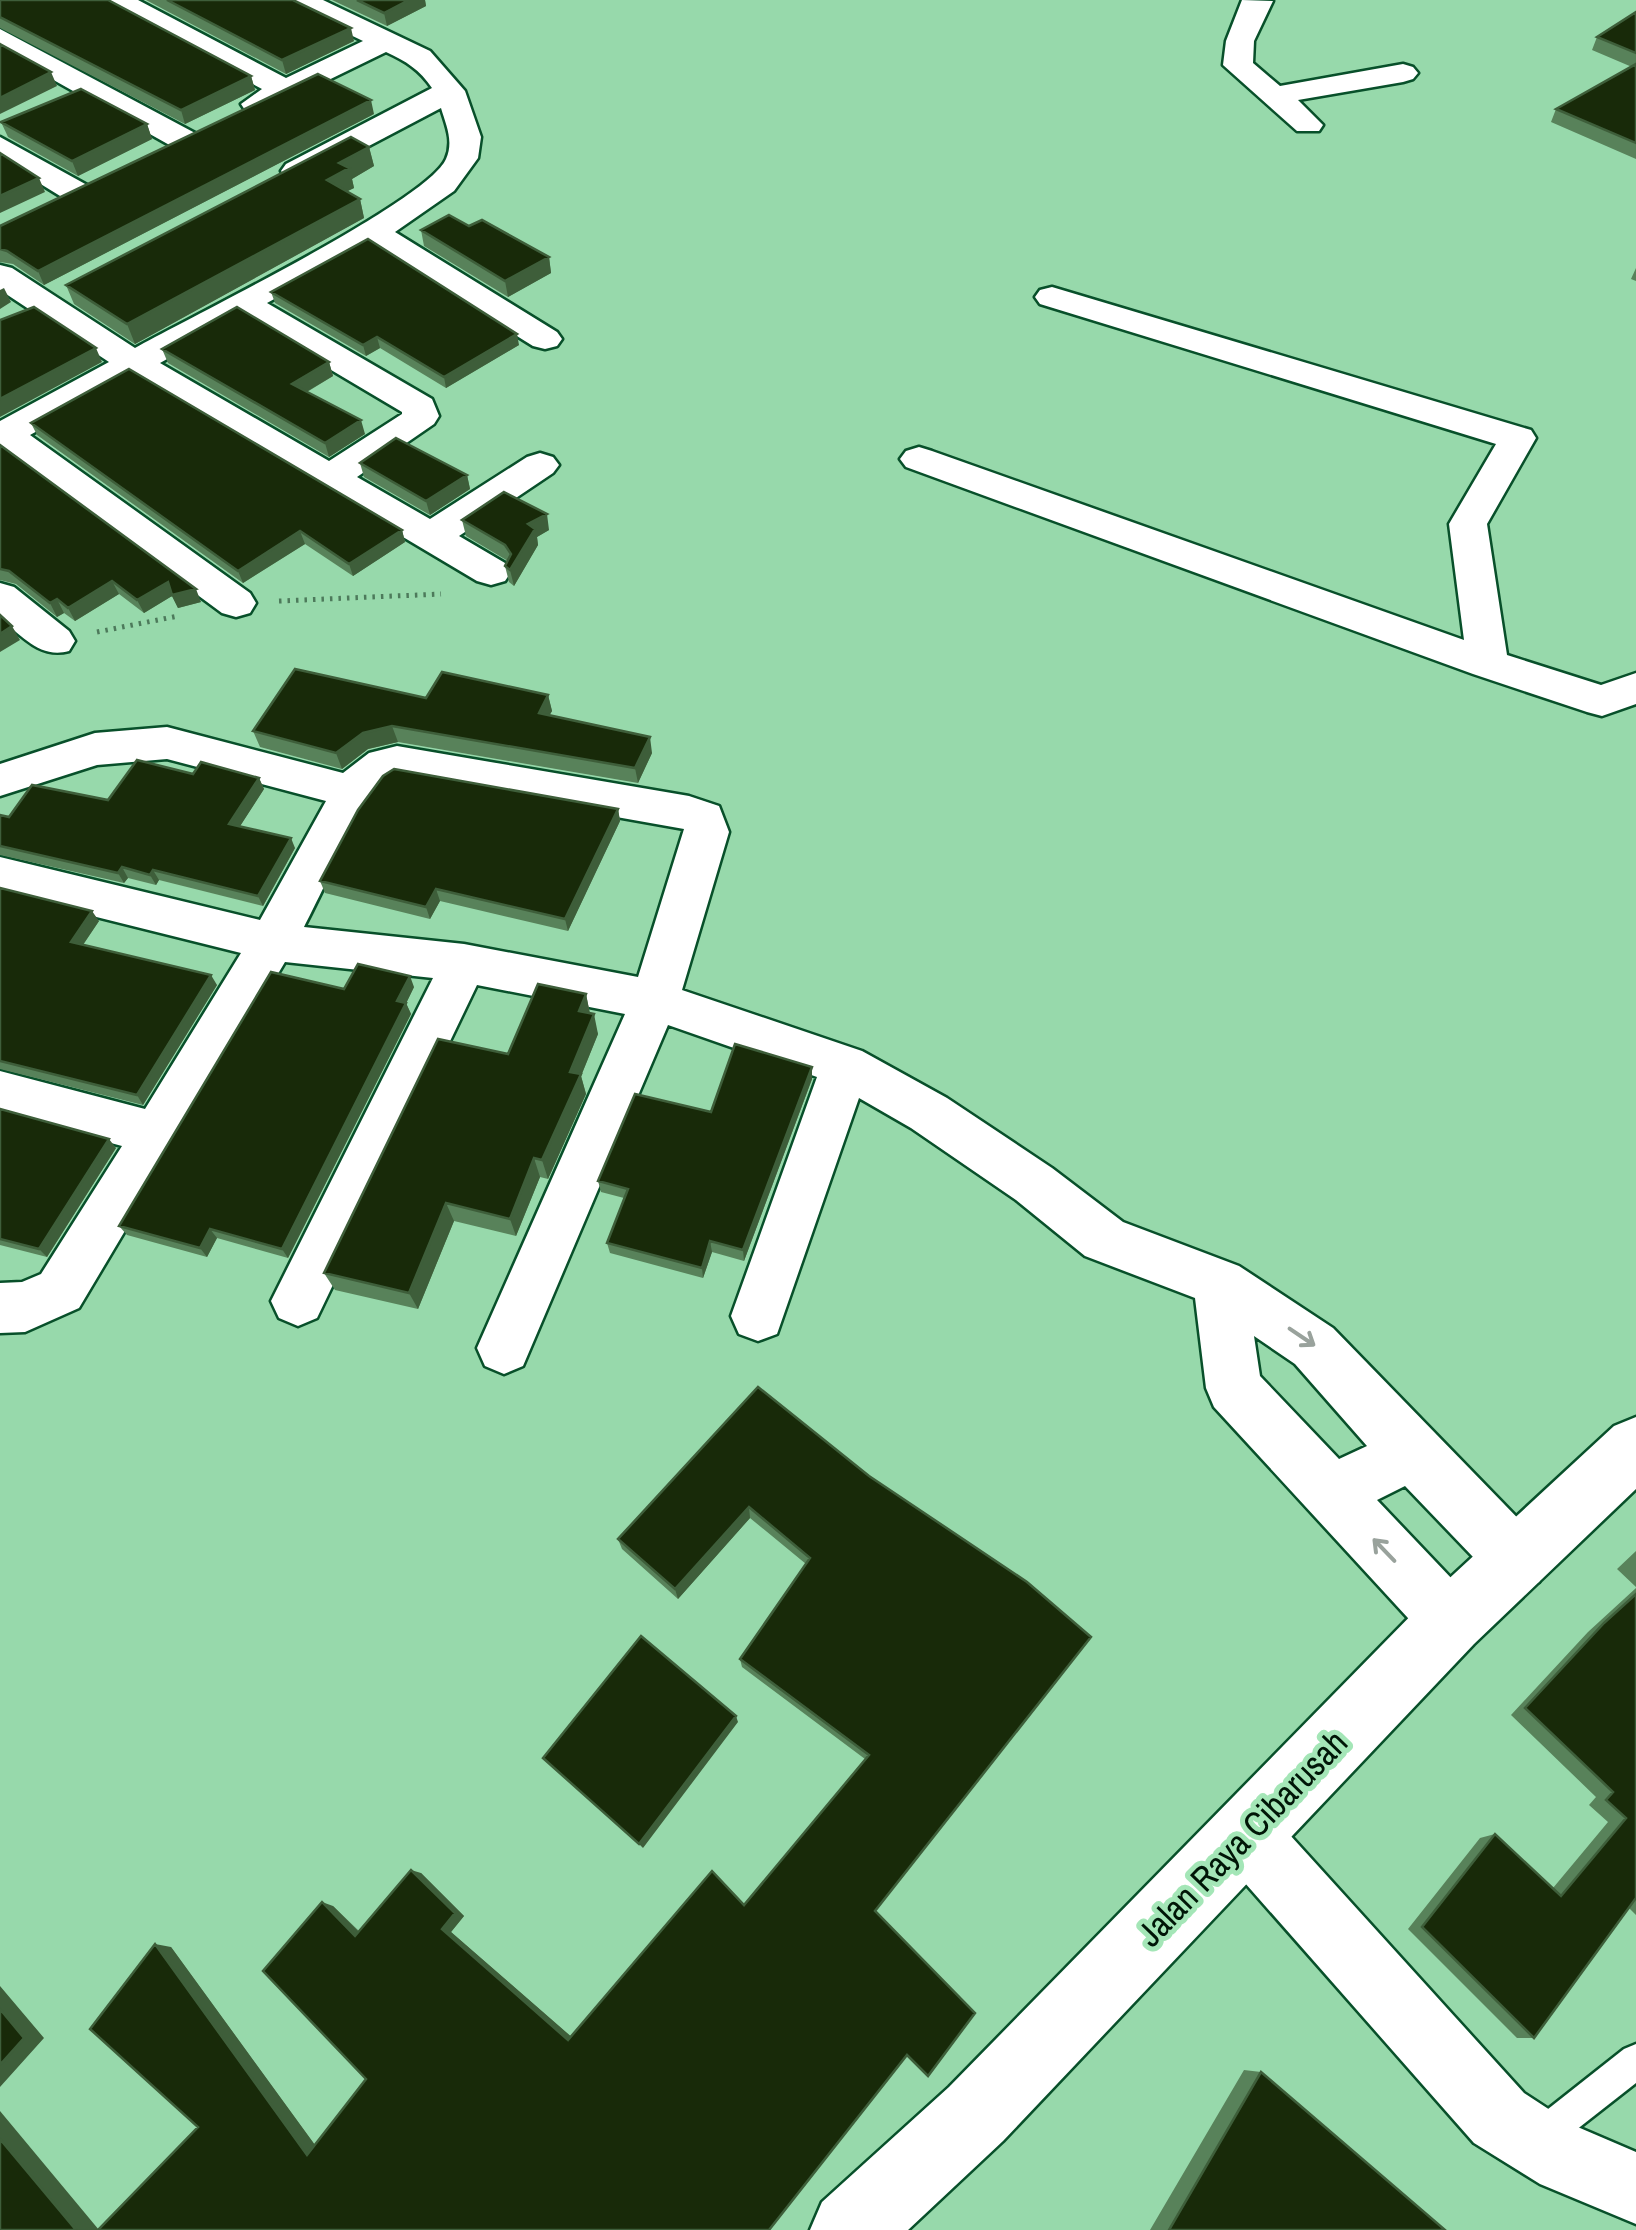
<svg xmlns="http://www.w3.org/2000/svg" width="1636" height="2230" viewBox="0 0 1636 2230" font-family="'Archivo Narrow',sans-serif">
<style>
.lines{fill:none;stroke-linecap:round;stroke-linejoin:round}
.lane-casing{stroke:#08502a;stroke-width:5}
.street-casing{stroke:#08502a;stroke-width:5}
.primary-casing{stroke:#08502a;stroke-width:5}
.path{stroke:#4d7a5b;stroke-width:5;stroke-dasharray:2.5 6;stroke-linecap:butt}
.lane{fill:#fff;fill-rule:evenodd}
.street{fill:#fff;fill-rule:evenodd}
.primary{fill:#fff;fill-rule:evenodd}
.wall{fill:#58825a}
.shaded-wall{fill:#3e5e3a}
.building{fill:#182a09;stroke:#3e5e3a;stroke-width:2.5}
.oneway{stroke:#99a29c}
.labels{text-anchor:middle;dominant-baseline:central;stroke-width:10;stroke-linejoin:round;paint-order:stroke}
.near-street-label{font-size:35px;fill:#001607;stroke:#a4e6b7}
</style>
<rect width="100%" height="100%" fill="#97d9ab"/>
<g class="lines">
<!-- lane casing -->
<g class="lane-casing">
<path id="lane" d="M1636 2044V2083L1548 2152 1536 2158 1524 2152 1518 2140 1524 2128 1624 2049Z"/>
</g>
<!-- street casing -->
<g class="street-casing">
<path id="street" d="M103 0H138L286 78 363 41 290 6 286 0H323L430 51 465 91 481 137 478 158 454 191 395 232 557 332 562 339 557 346 545 349 533 346 371 246 267 303 432 399 439 416 434 424 357 477 430 519 527 457 540 453 553 457 559 465 553 473 459 536 505 563 511 572 505 581 491 585 477 581 134 377 30 435 250 593 256 603 250 613 236 617 222 613 0 449V421L109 362 0 290V265L12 268 135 348C188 318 427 202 446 159 454 141 446 125 441 108L308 178H286L281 171 286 164 432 88C420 70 406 61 386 52L267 110H245L241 104 262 89 107 6ZM242 317 402 412V414L329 461 160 363Z
M1242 0 1273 1 1254 41 1253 63 1280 86 1403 64 1413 67 1418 73 1413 79 1403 82 1298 100 1323 125 1319 131H1297L1223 65 1226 41Z
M0 29 195 133 199 140 195 147H173L0 50Z
M0 137 87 185 92 192 87 199H65L0 159Z
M1052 287 1531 430 1536 438 1487 524 1507 655 1601 685 1636 673V704L1602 716 1587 712 1473 674 906 467 900 459 906 451 919 447 932 451 1464 640 1449 524 1496 444 1040 304 1035 297 1040 290Z
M0 583 14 587 69 631 75 641 69 651C40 659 22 636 0 618Z
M167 727 343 773 369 753 397 746 689 796 719 806 729 832 682 990 862 1051 947 1098 1052 1168 1123 1222 1239 1266 1333 1328 1539 1540 1547 1561 1539 1582 1518 1590 1497 1582 1405 1486 1377 1500 1472 1600 1481 1621 1472 1642 1451 1651 1430 1642 1214 1407 1206 1388 1195 1298 1085 1256 1016 1200 911 1128 859 1098 777 1334 758 1341 739 1334 731 1316 817 1077 668 1025 523 1366 504 1374 485 1366 477 1348 625 1014 477 985 317 1318 298 1326 279 1318 271 1301 433 978 285 962 79 1308 25 1332 0 1333V1283L22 1282 41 1274 122 1146 0 1113V1071L145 1109 241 953 0 893V857L260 920 326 801 167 759 97 765 0 796V764L95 733ZM397 778 684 829 638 977 464 944 304 927C322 894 367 788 397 778ZM1254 1336 1295 1364 1367 1446 1339 1459 1260 1376Z
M1246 1803 1269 1812 1524 2093 1573 2125 1636 2152V2224L1540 2184 1474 2143 1223 1858 1214 1835 1223 1812Z"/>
</g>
<!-- primary casing -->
<g class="primary-casing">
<path id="primary" d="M1636 1417V1489L1474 1644 1003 2141 908 2230H810L822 2202 949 2087 1428 1598 1614 1426Z"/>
</g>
<!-- path -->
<path class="path" d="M279 601 441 594
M97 632 178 616"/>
<!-- lane -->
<use href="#lane" class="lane"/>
<!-- street -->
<use href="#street" class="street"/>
<!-- primary -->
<use href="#primary" class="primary"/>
</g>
<!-- wall -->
<path class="wall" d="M0 0 251 76 255 90 185 124 0 28Z
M146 0H293L354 41 286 74Z
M332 0H425L426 6 387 26Z
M1636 12V159L1551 122 1556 109 1632 67 1592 50 1597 37Z
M374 114 44 285 13 264 0 262V226Z
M1 122 147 124 152 139 78 176 8 137Z
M369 147 374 166 352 179 354 188 347 191 360 199 364 218 135 344 74 304 66 285Z
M469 226 549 257 551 273 508 297 424 246 421 230Z
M1636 268V281L1631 279Z
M271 292 519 345 446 388 380 348 366 356 275 303Z
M162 349 329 362 333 376 307 392 365 434 329 457 168 363Z
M31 423 402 530 405 542 353 576 305 544 243 583 37 435Z
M0 445 201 602 178 608 172 596 144 613 119 594 75 621 64 613 57 617 16 584 0 580Z
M360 463 467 475 470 489 430 515 364 477Z
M462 520 549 530 537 537 538 545 514 586 509 582 505 566 508 561 466 536Z
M548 695 552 711 549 715 652 753 638 783 398 742 368 749 342 769 260 747 253 731 426 698Z
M193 774 259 778 264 789 240 826 295 848 263 906 159 880 156 885 128 878 124 883 0 855V815L9 817 108 800Z
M618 809 620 821 568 931 440 901 430 919 325 893 320 881Z
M0 888 99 921 83 945 217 985 143 1105 0 1069Z
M414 987 406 1003 411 1014 288 1258 217 1238 207 1257 127 1235 119 1226 344 989Z
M586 994 590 1014 598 1034 581 1076 586 1094 548 1179 540 1177 516 1236 454 1221 418 1309 335 1290 324 1273 508 1054Z
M812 1067V1079L744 1261 712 1252 703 1278 610 1253 607 1243 624 1198 601 1192 598 1181 711 1112Z
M0 1109 116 1148 47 1257 0 1245Z
M869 1476 876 1912 928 2076 907 2056 99 2229 198 2127 171 1947 315 2145 366 2079 333 1906 359 1931 421 1873 464 1916 451 1932 570 2036 744 1905 865 1759 742 1667 740 1659 806 1564 750 1518 678 1599 622 1549 618 1539Z
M1636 1551V1587L1617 1569Z
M1636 1588V1915L1629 1908 1534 2038H1517L1408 1929 1480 1838 1495 1834 1553 1888 1608 1822 1589 1805 1596 1797 1511 1715 1588 1632Z
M1244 2070 1261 2072 1445 2230H1150Z"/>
<!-- shaded-wall -->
<path class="shaded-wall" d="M409 0H425L426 6 387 26 384 13Z
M351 28 354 41 286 74 282 60Z
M51 72 57 86 0 114V98Z
M251 76 255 90 185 124 181 110Z
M371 100 374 114 44 285 38 271Z
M147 124 152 139 78 176 72 161Z
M369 147 374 166 352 179 354 188 332 199 327 180 339 163Z
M39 178 45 192 0 213V196Z
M360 199 364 218 135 344 127 324Z
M549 257 551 273 508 297 505 281Z
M4 288 11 302 0 309V290Z
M517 334 519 345 446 388 444 377Z
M377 337 380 348 366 356 363 345Z
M96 348 102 362 0 417V399Z
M329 362 333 376 296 398 292 384Z
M361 420 365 434 329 457 325 443Z
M467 475 470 489 430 515 426 501Z
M547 514 549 530 537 537 538 545 514 586 510 570 528 524Z
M402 530 405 542 353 576 349 564Z
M300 531 305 544 243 583 238 571Z
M112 581 119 594 75 621 68 608Z
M168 582 196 589 201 602 178 608 172 596 144 613 137 600Z
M57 599 64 613 57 617 50 603Z
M12 626 20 640 0 652V634Z
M548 695 552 711 542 729 539 713Z
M392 726 398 742 368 749 342 769 336 753 363 733Z
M650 737 652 753 638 783 635 768Z
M259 778 264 789 235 834 229 824Z
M618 809 620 821 568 931 565 919Z
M291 838 295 848 263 906 258 896Z
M122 867 128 878 124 883 118 873Z
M153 870 159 880 156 885 150 875Z
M436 889 440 901 430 919 426 907Z
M92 911 99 921 78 952 71 942Z
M211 975 217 985 143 1105 137 1095Z
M410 976 414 987 402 1012 397 1001Z
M586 994 590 1014 579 1011Z
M406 1003 411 1014 288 1258 282 1249Z
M594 1014 598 1034 581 1076 586 1094 548 1179 542 1160 570 1072Z
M812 1067V1079L744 1261 743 1250Z
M109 1139 116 1148 47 1257 39 1249Z
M534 1158 540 1177 516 1236 510 1219Z
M446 1203 454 1221 418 1309 409 1293Z
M210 1229 217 1238 207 1257 200 1248Z
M710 1241 712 1252 703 1278 702 1268Z
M749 1507 750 1518 678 1599 675 1589Z
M736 1716 738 1722 643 1848 639 1844Z
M411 1870 421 1873 464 1916 451 1932 574 2039 568 2040 442 1929Z
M322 1902 333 1906 366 1939 355 1936Z
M155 1944 171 1947 320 2152 307 2155Z
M0 1986 44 2038 0 2087Z
M0 2111 99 2230H76L0 2139Z"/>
<!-- building -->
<path class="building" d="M0 0H108L251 76 181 110 0 17Z
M167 0H293L351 28 282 60Z
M357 0H409L384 13Z
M1636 12V53L1597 37Z
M0 44 51 72 0 98Z
M1636 64V143L1556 109Z
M318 74 371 100 38 271 7 251 0 249V226Z
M81 89 147 124 72 161 1 122Z
M351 137 369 147 339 163 349 168 327 180 360 199 127 324 66 285Z
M0 153 39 178 0 196Z
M449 215 469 226 482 220 549 257 505 281 421 230Z
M368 239 517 334 444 377 377 337 363 345 271 292Z
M34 307 96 348 0 399V320Z
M237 307 329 362 292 384 361 420 325 443 162 349Z
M129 369 402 530 349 564 300 531 238 571 31 423Z
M396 438 467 475 426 501 360 463Z
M0 445 196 589 172 595 168 582 137 600 112 581 68 608 57 599 50 603 9 571 0 569Z
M504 492 547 514 528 524 535 529 510 570 505 566 511 554 505 545 462 520Z
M0 615 12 626 0 634Z
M295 669 426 698 442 672 548 695 539 713 650 737 635 768 392 726 363 733 336 753 253 731Z
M137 760 193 774 201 762 259 778 229 824 291 838 258 896 153 870 150 875 122 867 118 873 0 846V815L9 817 32 785 108 800Z
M394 769 618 809 565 919 436 889 426 907 320 881 358 810 383 776Z
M0 888 92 911 71 942 211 975 137 1095 0 1061Z
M358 964 410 976 397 1001 406 1003 282 1249 210 1229 200 1248 119 1226 271 972 344 989Z
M538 984 586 994 579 1011 594 1014 570 1072 581 1074 542 1160 534 1158 510 1219 446 1203 409 1293 324 1273 438 1039 508 1054Z
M735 1044 812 1067 743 1250 710 1241 702 1268 607 1243 628 1189 598 1181 635 1094 711 1112Z
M0 1109 109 1139 39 1249 0 1239Z
M758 1387 869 1476 1027 1582 1091 1637 875 1911 975 2013 928 2076 907 2055 769 2230H98L198 2127 90 2029 155 1944 307 2155 366 2079 263 1971 322 1902 355 1936 411 1870 455 1913 442 1929 568 2040 712 1871 744 1905 869 1755 740 1659 810 1558 749 1507 675 1589 618 1539Z
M1636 1594V1898L1534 2038 1422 1927 1495 1834 1561 1896 1626 1818 1606 1800 1613 1792 1525 1708 1604 1623Z
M641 1636 736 1716 639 1844 543 1758Z
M0 2009 24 2038 0 2065Z
M1261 2072 1445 2230H1169Z
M0 2139 76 2230H0Z"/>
<!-- one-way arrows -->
<defs><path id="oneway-shaft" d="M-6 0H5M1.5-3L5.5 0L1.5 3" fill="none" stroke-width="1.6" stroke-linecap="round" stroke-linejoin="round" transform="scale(2.5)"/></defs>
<g class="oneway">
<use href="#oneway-shaft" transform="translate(1302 1337) rotate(34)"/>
<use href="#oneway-shaft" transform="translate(1384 1550) rotate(-134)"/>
</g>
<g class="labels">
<!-- near-street labels -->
<g class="near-street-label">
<text transform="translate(1242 1838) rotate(-46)">Jalan Raya Cibarusah</text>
</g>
</g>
</svg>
